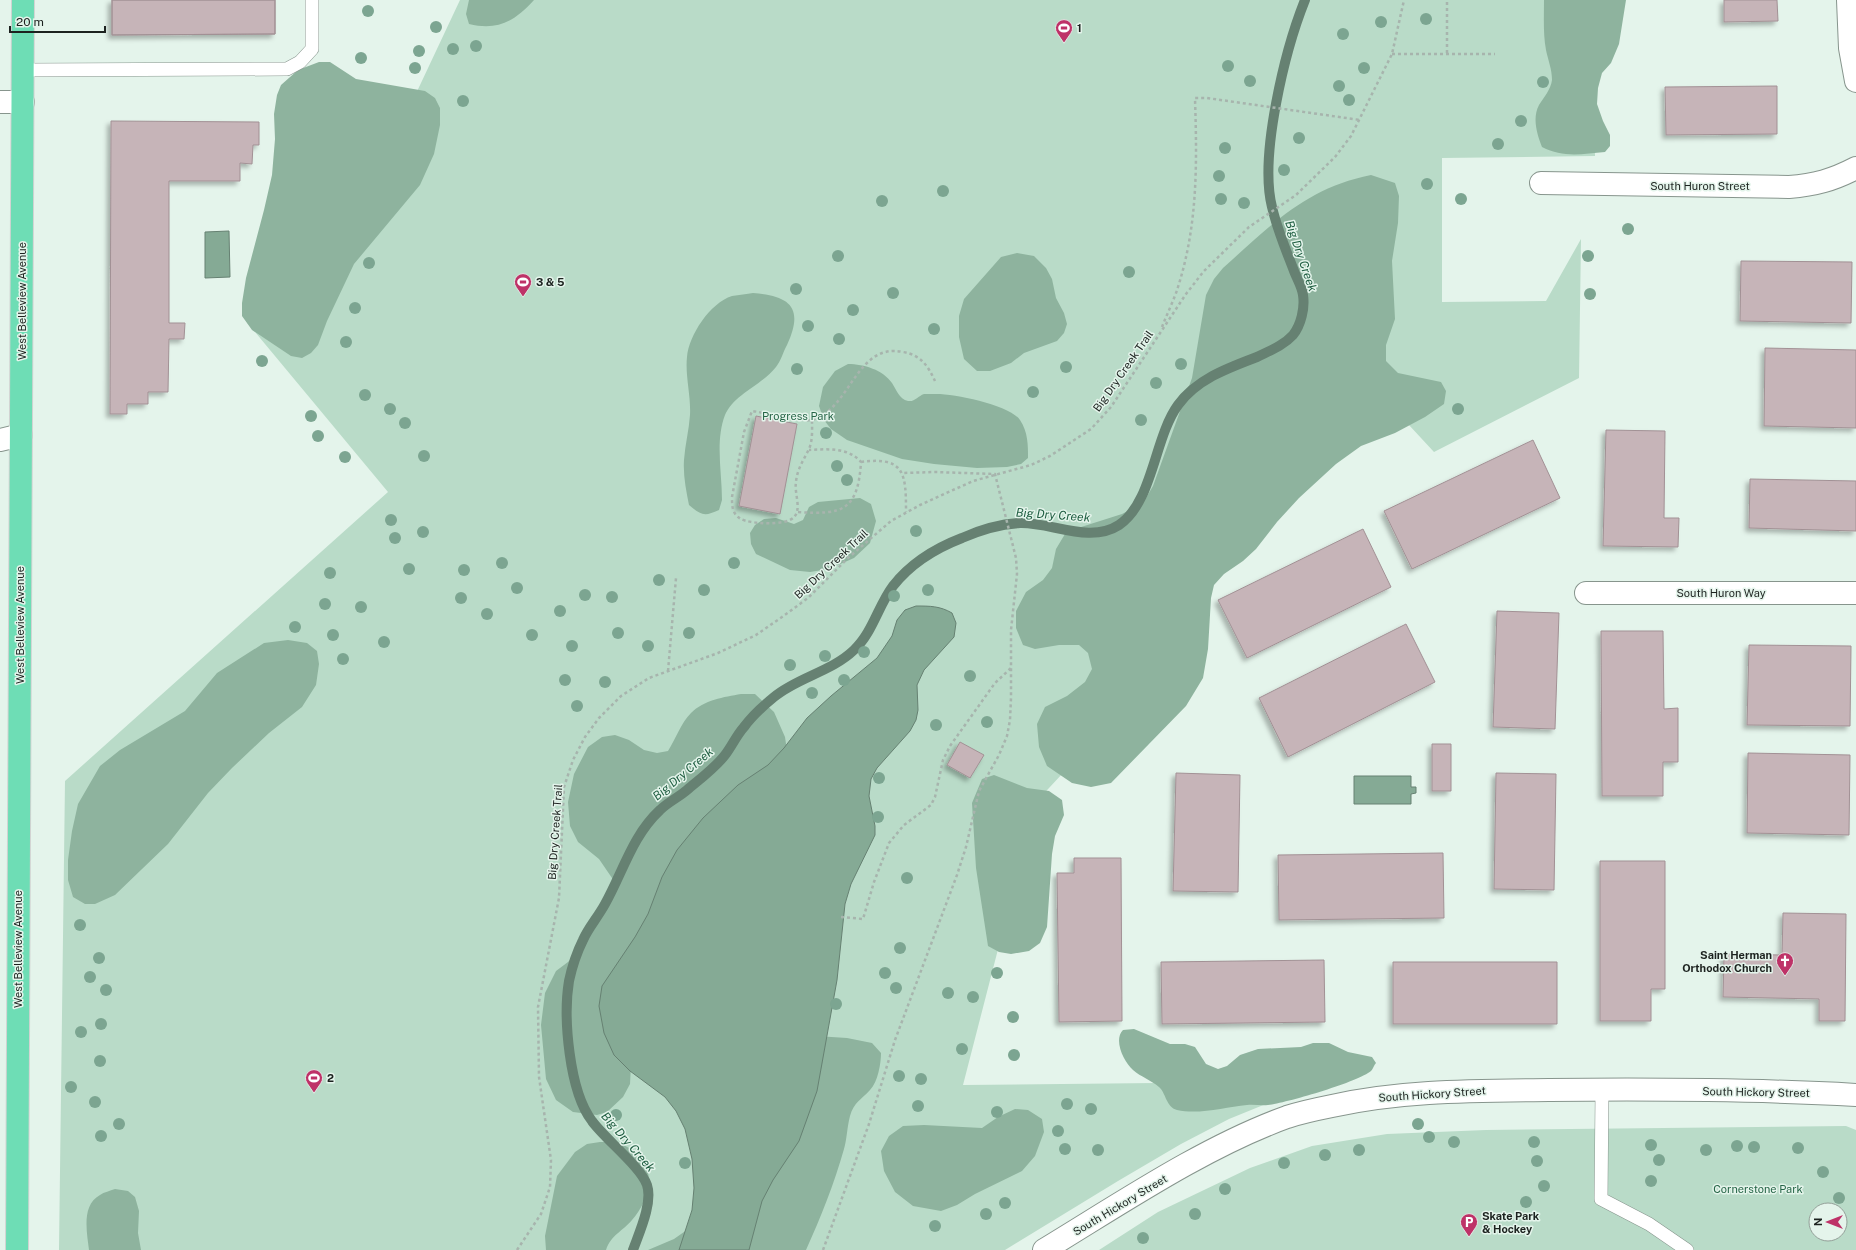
<svg xmlns="http://www.w3.org/2000/svg" width="1856" height="1250" viewBox="0 0 1856 1250" font-family="'Public Sans',sans-serif">
<style>
.green{fill:#b9dbc8;fill-rule:evenodd}
.forest{fill:#8eb39e}
.water{fill:#85aa95;stroke:#668172}
.lines{fill:none;stroke-linecap:round;stroke-linejoin:round}
.stream{stroke:#668172;stroke-width:10}
.building{fill:#c6b4b8;stroke:#a29195;filter:url(#shadow)}
.lane-casing{stroke:#87958d;stroke-width:14}
.street-casing{stroke:#87958d;stroke-width:24}
.secondary-casing{stroke:#87958d;stroke-width:24}
.primary-casing{stroke:#d2d3d2;stroke-width:24}
.path{stroke:#a7b4ad;stroke-width:2.5;stroke-dasharray:3 3;stroke-linecap:butt}
.lane{stroke:#fff;stroke-width:13}
.street{stroke:#fff;stroke-width:22}
.secondary{stroke:#fff;stroke-width:22}
.primary{stroke:#6eddb5;stroke-width:22}
.tree{fill:#7ca591}
.labels{text-anchor:middle;dominant-baseline:central;stroke-width:3;stroke-linejoin:round;paint-order:stroke}
.poi-label{font-size:11px;font-weight:bold;fill:#1c221f;stroke:#e4f4eb;text-anchor:start}
.street-label{font-size:11px;fill:#1c221f;stroke:#e4f4eb}
.park-label{font-size:11px;fill:#266547;stroke:#e4f4eb}
.water-label{font-size:12px;font-style:italic;fill:#1e5d40;stroke:#e4f4eb}
</style>
<defs>
<filter id="shadow"><feDropShadow dx="-3.5" dy="3.5" stdDeviation="2" flood-color="#0004"/></filter>
</defs>
<rect width="100%" height="100%" fill="#e4f4eb"/>
<!-- green -->
<path class="green" d="M460 0H1593L1595 156 1442 158V302L1546 301 1581 239 1579 378 1434 452 1383 397 1186 565 1182 645 1036 802 963 1085 1349 1081 1283 1097 1229 1119 1181 1144 1118 1181 1005 1250H59L65 781 388 492 246 321 405 117Z
M1846 1126 1856 1130V1250H1099L1158 1212 1250 1168 1312 1146 1387 1134 1486 1130ZM1816 1210H1840V1234H1816Z"/>
<!-- forest -->
<path class="forest" d="M469 0H534C515 21 498 31 469 24L466 14Z
M1544 0H1626L1619 44 1611 63 1602 73 1598 88 1597 104 1603 121 1610 135V146L1605 152C1582 154 1563 158 1542 147 1537 134 1532 118 1539 105 1544 97 1551 89 1552 80 1552 69 1548 60 1546 50 1543 34 1544 16 1544 0Z
M319 62H330L356 79 425 91 435 98 440 108V125L434 154 420 185 354 264 327 321 318 345 311 353 302 358 291 356 252 330 242 316V303L246 278 264 210 272 175 275 139 274 114 277 95 281 85 298 70Z
M1371 175 1395 183 1399 196 1398 223 1392 261 1395 319 1386 345V361L1398 373 1441 382 1446 391 1444 404 1425 417 1395 433 1361 446 1336 464 1299 498 1277 522 1256 549 1243 561 1224 574 1214 585 1211 598 1208 649 1203 678 1186 706 1111 783 1091 787 1072 783 1047 766 1039 747 1037 724 1045 707 1067 696 1085 682 1092 669 1088 653 1079 645H1059L1035 649 1023 645 1016 628V611L1026 592 1043 580 1052 568 1056 549 1065 534 1078 528 1122 514 1143 503 1153 486 1192 378 1206 295 1214 279 1223 268C1271 225 1306 188 1371 175Z
M1017 253 1034 256 1046 268 1052 279 1056 298 1064 313 1067 324 1064 333 1057 341 1024 353 1011 363 990 371H977L964 359 959 337V316L964 299 1001 257Z
M753 293C791 296 804 308 787 345 783 352 781 361 776 367 762 385 734 394 725 415 715 441 722 473 722 500L719 510C704 517 701 515 689 505 686 490 683 475 684 460 685 445 689 430 690 415 691 395 685 376 687 357 689 335 710 303 732 296 739 295 747 294 753 293Z
M848 364C864 364 883 370 892 383 896 389 899 399 908 401 915 402 918 396 924 394 927 394 931 394 934 394 952 393 1010 405 1020 420 1028 432 1028 445 1028 458L1021 464 1007 467 977 468 934 464 902 459 847 440 831 429 824 420 819 406 823 387 835 371Z
M860 498 871 504 876 521 870 543 854 558 829 569 810 572 790 570 756 554 751 544 750 533 755 525 764 519 776 518 794 524 803 520 809 507 818 502Z
M288 640 307 643 317 651 319 664 316 685 302 707 269 733 232 768 208 793 168 844 115 895 95 904H85L73 897 68 880V860L72 831 78 804 100 766 120 750 185 711 217 673 264 643Z
M741 694H755L774 712 785 737 789 764 631 1065 630 1084 623 1097 607 1112 597 1115 573 1112 556 1100 546 1079 541 1025 545 993 556 971 568 962 585 944 613 897 612 878 599 859 578 842 570 826 568 802 574 774 588 747 602 737 615 735 629 740 644 750 657 753 668 751C676 738 681 723 691 713 704 700 724 697 741 694Z
M994 775 1027 788 1049 791 1062 800 1064 815 1055 836 1052 854 1047 927 1040 943 1029 951 1011 954 999 952 988 946 976 868 972 803 982 779Z
M1134 1029 1170 1044H1185L1195 1047 1206 1064 1218 1069 1227 1066 1240 1055 1258 1049 1301 1047 1313 1043H1329L1348 1052 1372 1057 1376 1063C1374 1065 1373 1069 1371 1071 1358 1082 1286 1103 1268 1105 1261 1106 1254 1104 1247 1105 1225 1107 1199 1115 1177 1110 1166 1107 1166 1093 1159 1087 1151 1080 1141 1077 1133 1070 1124 1062 1113 1040 1123 1030Z
M816 1036 847 1038 872 1043 881 1053C881 1063 878 1082 870 1090 861 1100 854 1102 850 1116 847 1127 847 1139 844 1149 834 1184 821 1217 806 1250H648L674 1239 691 1227Z
M1015 1109 1028 1110 1042 1119 1044 1132 1035 1156 1022 1171 975 1194 957 1205 941 1211 913 1206 895 1192 884 1171 881 1151 889 1136 903 1126 924 1125 982 1128 998 1117Z
M600 1142C619 1142 628 1144 641 1159 657 1177 646 1204 632 1220 623 1231 611 1235 606 1250H546L545 1236 557 1176 575 1152 587 1144Z
M115 1189 128 1191 135 1197 139 1211 138 1233 141 1250H89C87 1233 81 1205 100 1195 104 1192 110 1191 115 1189Z"/>
<!-- water -->
<path class="water" d="M229 231 230 277 205 278V232Z
M916 606C930 606 940 606 952 613L956 623 954 637 924 670 917 685 918 710 916 720 910 731 877 768 871 779 869 796 875 826V835L851 884 845 904 837 980 817 1091 799 1141 773 1180 762 1201 749 1250H679L692 1210 694 1188 692 1159 685 1129 676 1111 665 1097 630 1071 614 1055 604 1033 599 1006 602 986 635 937 648 914 662 877 677 850 703 818 738 785 768 765 784 748 807 718 831 696 877 658 892 636 897 620 905 610Z
M1354 776H1411V787H1416V793L1411 794V804H1354Z"/>
<g class="lines">
<!-- stream -->
<path class="stream" d="M633 1250C639 1233 653 1203 647 1185 641 1167 604 1138 592 1121 569 1091 563 1017 569 981 572 967 577 952 583 940 588 928 598 917 605 904 623 872 632 836 660 810 668 802 679 797 687 790 700 779 715 768 725 755 732 746 736 736 744 727 752 716 763 706 774 697 798 677 831 672 854 650 873 632 878 606 893 586 911 563 936 548 962 538 980 530 1000 524 1020 523 1051 522 1090 544 1119 525 1153 502 1154 438 1178 405 1197 379 1228 368 1257 357 1269 351 1283 346 1293 335 1301 325 1305 308 1303 295 1302 287 1297 279 1294 271 1286 250 1277 229 1272 207 1259 156 1285 50 1305 0"/>
</g>
<!-- building -->
<path class="building" d="M112 0H275V34L112 35Z
M112 0H275V34L112 35Z
M1724 0H1777L1778 21 1724 22Z
M1777 86V134L1666 135 1665 87Z
M111 121 259 122V145H253L252 164 240 163V181H169V323H185L184 339H169L168 392H148V404H127V414H110Z
M1741 261 1852 262 1851 323 1740 321Z
M1765 348 1856 350V428L1764 426Z
M756 416 797 424 780 514 739 506Z
M1606 430 1665 431 1664 518H1679L1678 547 1603 546Z
M1533 440 1560 498 1412 569 1384 511Z
M1750 479 1856 481V531L1749 528Z
M1363 529 1391 587 1247 658 1218 600Z
M1497 611 1559 613 1555 729 1493 727Z
M1406 624 1435 682 1288 757 1259 698Z
M1601 631H1663L1664 709 1678 708V762H1663V796H1602Z
M1749 645 1851 646 1850 726 1747 725Z
M960 742 984 755 970 778 947 765Z
M1432 744H1451V791H1432Z
M1748 753 1850 755 1849 835 1747 833Z
M1176 773 1240 775 1238 892 1173 891Z
M1496 773 1556 774 1554 890 1494 889Z
M1443 853 1444 918 1279 920 1278 855Z
M1074 858H1121L1122 1021 1059 1022 1057 873H1074Z
M1600 861H1665V989H1651V1021H1600Z
M1783 913 1846 914 1845 1021H1819V999L1723 997 1724 954 1782 955Z
M1324 960 1325 1022 1162 1024 1161 962Z
M1393 962H1557V1024H1393Z"/>
<g class="lines">
<!-- lane casing -->
<g class="lane-casing">
<path id="lane" d="M23 70 287 69 300 62 312 49V0
M1602 1090 1601 1199 1649 1224 1687 1250"/>
</g>
<!-- street casing -->
<g class="street-casing">
<path id="street" d="M0 102H23
M1541 183 1789 187C1815 185 1833 180 1856 168
M0 440 21 435
M1586 593H1856"/>
</g>
<!-- secondary casing -->
<g class="secondary-casing">
<path id="secondary" d="M1848 0 1850 48 1856 81
M1044 1250C1120 1204 1204 1147 1287 1117 1302 1112 1317 1109 1332 1106 1404 1090 1476 1091 1549 1090 1651 1089 1754 1089 1856 1095"/>
</g>
<!-- primary casing -->
<g class="primary-casing">
<path id="primary" d="M17 1250 23 0"/>
</g>
<!-- path -->
<path class="path" d="M1447 53V0
M1392 54H1495
M1162 327C1167 314 1174 300 1178 287 1198 224 1197 163 1195 98H1207L1360 120
M812 421C812 430 813 442 808 451 803 461 797 470 796 482 794 493 802 509 794 517 787 526 750 524 741 519 732 514 732 506 732 497L744 432 752 411C761 412 807 422 812 420 851 409 856 342 903 352 921 355 928 366 935 381
M861 462C905 456 906 474 906 512
M798 512C842 515 858 511 861 462 848 447 827 449 809 450
M668 671 676 578
M841 917 863 919 874 882 889 843 904 825 931 805 935 797 943 760 950 746 995 683 1011 668
M517 1250 541 1214 550 1187 551 1160 539 1077 538 1007 559 898 564 787 573 760 585 737 599 718 621 696 649 678 718 653 756 635 782 617 808 598 848 558 891 521 920 505 973 481 1031 465 1050 456 1091 429 1111 407 1186 294 1204 271 1249 227 1296 195 1335 157 1351 136 1392 54 1404 0
M823 1250 869 1124 895 1040 957 875 966 847 979 791 999 755 1007 736 1010 720 1011 698V630L1017 574 1016 558 995 474 935 472 902 473"/>
<!-- lane -->
<use href="#lane" class="lane"/>
<!-- street -->
<use href="#street" class="street"/>
<!-- secondary -->
<use href="#secondary" class="secondary"/>
<!-- primary -->
<use href="#primary" class="primary"/>
</g>
<!-- trees -->
<g class="tree">
<circle cx="368" cy="11" r="6"/>
<circle cx="1426" cy="19" r="6"/>
<circle cx="1381" cy="22" r="6"/>
<circle cx="436" cy="27" r="6"/>
<circle cx="1343" cy="34" r="6"/>
<circle cx="476" cy="46" r="6"/>
<circle cx="453" cy="49" r="6"/>
<circle cx="419" cy="51" r="6"/>
<circle cx="361" cy="58" r="6"/>
<circle cx="1228" cy="66" r="6"/>
<circle cx="415" cy="68" r="6"/>
<circle cx="1364" cy="68" r="6"/>
<circle cx="1250" cy="81" r="6"/>
<circle cx="1543" cy="82" r="6"/>
<circle cx="1339" cy="86" r="6"/>
<circle cx="1349" cy="100" r="6"/>
<circle cx="463" cy="101" r="6"/>
<circle cx="1521" cy="121" r="6"/>
<circle cx="1299" cy="138" r="6"/>
<circle cx="1498" cy="144" r="6"/>
<circle cx="1225" cy="148" r="6"/>
<circle cx="1284" cy="170" r="6"/>
<circle cx="1219" cy="176" r="6"/>
<circle cx="1427" cy="184" r="6"/>
<circle cx="943" cy="191" r="6"/>
<circle cx="1221" cy="199" r="6"/>
<circle cx="1461" cy="199" r="6"/>
<circle cx="882" cy="201" r="6"/>
<circle cx="1244" cy="203" r="6"/>
<circle cx="1628" cy="229" r="6"/>
<circle cx="838" cy="256" r="6"/>
<circle cx="1588" cy="256" r="6"/>
<circle cx="369" cy="263" r="6"/>
<circle cx="1129" cy="272" r="6"/>
<circle cx="796" cy="289" r="6"/>
<circle cx="893" cy="293" r="6"/>
<circle cx="1590" cy="294" r="6"/>
<circle cx="355" cy="308" r="6"/>
<circle cx="853" cy="310" r="6"/>
<circle cx="808" cy="326" r="6"/>
<circle cx="934" cy="329" r="6"/>
<circle cx="839" cy="339" r="6"/>
<circle cx="346" cy="342" r="6"/>
<circle cx="262" cy="361" r="6"/>
<circle cx="1181" cy="364" r="6"/>
<circle cx="1066" cy="367" r="6"/>
<circle cx="797" cy="369" r="6"/>
<circle cx="1156" cy="383" r="6"/>
<circle cx="1033" cy="392" r="6"/>
<circle cx="365" cy="395" r="6"/>
<circle cx="390" cy="409" r="6"/>
<circle cx="1458" cy="409" r="6"/>
<circle cx="311" cy="416" r="6"/>
<circle cx="1141" cy="420" r="6"/>
<circle cx="405" cy="423" r="6"/>
<circle cx="826" cy="433" r="6"/>
<circle cx="318" cy="436" r="6"/>
<circle cx="424" cy="456" r="6"/>
<circle cx="345" cy="457" r="6"/>
<circle cx="837" cy="466" r="6"/>
<circle cx="847" cy="480" r="6"/>
<circle cx="391" cy="520" r="6"/>
<circle cx="916" cy="531" r="6"/>
<circle cx="423" cy="532" r="6"/>
<circle cx="395" cy="538" r="6"/>
<circle cx="502" cy="563" r="6"/>
<circle cx="734" cy="563" r="6"/>
<circle cx="409" cy="569" r="6"/>
<circle cx="464" cy="570" r="6"/>
<circle cx="330" cy="573" r="6"/>
<circle cx="659" cy="580" r="6"/>
<circle cx="517" cy="588" r="6"/>
<circle cx="704" cy="590" r="6"/>
<circle cx="928" cy="590" r="6"/>
<circle cx="585" cy="595" r="6"/>
<circle cx="894" cy="596" r="6"/>
<circle cx="612" cy="597" r="6"/>
<circle cx="461" cy="598" r="6"/>
<circle cx="325" cy="604" r="6"/>
<circle cx="361" cy="607" r="6"/>
<circle cx="560" cy="611" r="6"/>
<circle cx="487" cy="614" r="6"/>
<circle cx="295" cy="627" r="6"/>
<circle cx="618" cy="633" r="6"/>
<circle cx="689" cy="633" r="6"/>
<circle cx="333" cy="635" r="6"/>
<circle cx="532" cy="635" r="6"/>
<circle cx="384" cy="642" r="6"/>
<circle cx="572" cy="646" r="6"/>
<circle cx="648" cy="646" r="6"/>
<circle cx="864" cy="652" r="6"/>
<circle cx="825" cy="656" r="6"/>
<circle cx="343" cy="659" r="6"/>
<circle cx="790" cy="665" r="6"/>
<circle cx="970" cy="676" r="6"/>
<circle cx="565" cy="680" r="6"/>
<circle cx="844" cy="680" r="6"/>
<circle cx="605" cy="682" r="6"/>
<circle cx="812" cy="693" r="6"/>
<circle cx="577" cy="706" r="6"/>
<circle cx="987" cy="722" r="6"/>
<circle cx="936" cy="725" r="6"/>
<circle cx="879" cy="778" r="6"/>
<circle cx="878" cy="817" r="6"/>
<circle cx="907" cy="878" r="6"/>
<circle cx="80" cy="925" r="6"/>
<circle cx="900" cy="948" r="6"/>
<circle cx="99" cy="958" r="6"/>
<circle cx="885" cy="973" r="6"/>
<circle cx="997" cy="973" r="6"/>
<circle cx="90" cy="977" r="6"/>
<circle cx="896" cy="988" r="6"/>
<circle cx="106" cy="990" r="6"/>
<circle cx="948" cy="993" r="6"/>
<circle cx="973" cy="997" r="6"/>
<circle cx="836" cy="1004" r="6"/>
<circle cx="1013" cy="1017" r="6"/>
<circle cx="101" cy="1024" r="6"/>
<circle cx="81" cy="1032" r="6"/>
<circle cx="962" cy="1049" r="6"/>
<circle cx="1014" cy="1055" r="6"/>
<circle cx="100" cy="1061" r="6"/>
<circle cx="899" cy="1076" r="6"/>
<circle cx="921" cy="1079" r="6"/>
<circle cx="71" cy="1087" r="6"/>
<circle cx="95" cy="1102" r="6"/>
<circle cx="1067" cy="1104" r="6"/>
<circle cx="918" cy="1106" r="6"/>
<circle cx="1091" cy="1109" r="6"/>
<circle cx="997" cy="1112" r="6"/>
<circle cx="616" cy="1115" r="6"/>
<circle cx="119" cy="1124" r="6"/>
<circle cx="1418" cy="1124" r="6"/>
<circle cx="1058" cy="1131" r="6"/>
<circle cx="101" cy="1136" r="6"/>
<circle cx="1429" cy="1137" r="6"/>
<circle cx="1454" cy="1142" r="6"/>
<circle cx="1534" cy="1142" r="6"/>
<circle cx="1651" cy="1145" r="6"/>
<circle cx="1737" cy="1146" r="6"/>
<circle cx="1754" cy="1147" r="6"/>
<circle cx="1798" cy="1148" r="6"/>
<circle cx="1065" cy="1149" r="6"/>
<circle cx="1098" cy="1150" r="6"/>
<circle cx="1359" cy="1150" r="6"/>
<circle cx="1706" cy="1150" r="6"/>
<circle cx="1325" cy="1155" r="6"/>
<circle cx="1659" cy="1160" r="6"/>
<circle cx="1537" cy="1161" r="6"/>
<circle cx="685" cy="1163" r="6"/>
<circle cx="1284" cy="1163" r="6"/>
<circle cx="1823" cy="1172" r="6"/>
<circle cx="1651" cy="1181" r="6"/>
<circle cx="1544" cy="1186" r="6"/>
<circle cx="1225" cy="1189" r="6"/>
<circle cx="1839" cy="1198" r="6"/>
<circle cx="1526" cy="1202" r="6"/>
<circle cx="1005" cy="1203" r="6"/>
<circle cx="986" cy="1214" r="6"/>
<circle cx="1195" cy="1214" r="6"/>
<circle cx="935" cy="1226" r="6"/>
<circle cx="1143" cy="1238" r="6"/>
</g>
<!-- icons -->
<defs>
<g id="stadium-pin" transform="scale(0.9)"><path d="M0 17L-7.5 6A9.5 9.5 0 1 1 7.5 6Z" fill="#be3268" stroke="#e4f4eb"/><path d="M0-5a6.5 5 0 1 0 0 10a6.5 5 0 1 0 0-10ZM-3.5-1.8h7v3.6h-7Z" fill="#fff"/></g>
<g id="church-pin" transform="scale(0.9)"><path d="M0 17L-7.5 6A9.5 9.5 0 1 1 7.5 6Z" fill="#be3268" stroke="#e4f4eb"/><path d="M-1.2-6h2.4v3.5h3.3v2.4h-3.3V6h-2.4V-.1h-3.3v-2.4h3.3Z" fill="#fff"/></g>
<g id="parking-pin" transform="scale(0.9)"><path d="M0 17L-7.5 6A9.5 9.5 0 1 1 7.5 6Z" fill="#be3268" stroke="#e4f4eb"/><path d="M-3.5-5.5H1a3.5 3.5 0 0 1 0 7H-1V5.5H-3.5ZM-1-3.4V-.6H.8a1.4 1.4 0 0 0 0-2.8Z" fill="#fff"/></g>
</defs>
<g fill-rule="evenodd">
<use href="#stadium-pin" x="1064" y="28"/>
<use href="#stadium-pin" x="523" y="282"/>
<use href="#church-pin" x="1785" y="961"/>
<use href="#stadium-pin" x="314" y="1078"/>
<use href="#parking-pin" x="1469" y="1222"/>
</g>
<g class="labels">
<!-- poi labels -->
<g class="poi-label">
<text x="1077" y="28">1</text>
<text x="536" y="282">3 &amp; 5</text>
<text x="1772" y="955" text-anchor="end">Saint Herman<tspan x="1772" dy="13">Orthodox Church</tspan></text>
<text x="327" y="1078">2</text>
<text x="1482" y="1216">Skate Park<tspan x="1482" dy="13">&amp; Hockey</tspan></text>
</g>
<!-- street labels -->
<g class="street-label">
<text x="1700" y="186">South Huron Street</text>
<text transform="translate(22 301) rotate(-90)">West Belleview Avenue</text>
<text transform="translate(1123 371) rotate(-55)">Big Dry Creek Trail</text>
<text transform="translate(831 564) rotate(-43)">Big Dry Creek Trail</text>
<text x="1721" y="593">South Huron Way</text>
<text transform="translate(20 625) rotate(-90)">West Belleview Avenue</text>
<text transform="translate(555 832) rotate(-86)">Big Dry Creek Trail</text>
<text transform="translate(18 949) rotate(-90)">West Belleview Avenue</text>
<text transform="translate(1756 1092) rotate(1)">South Hickory Street</text>
<text transform="translate(1432 1094) rotate(-4)">South Hickory Street</text>
<text transform="translate(1120 1205) rotate(-31)">South Hickory Street</text>
</g>
<!-- park labels -->
<g class="park-label">
<text x="798" y="416">Progress Park</text>
<text x="1758" y="1189">Cornerstone Park</text>
</g>
<!-- water labels -->
<g class="water-label">
<text transform="translate(1301 256) rotate(71)">Big Dry Creek</text>
<text transform="translate(1053 515) rotate(4)">Big Dry Creek</text>
<text transform="translate(683 774) rotate(-40)">Big Dry Creek</text>
<text transform="translate(628 1142) rotate(49)">Big Dry Creek</text>
</g>
</g>
<!-- north arrow -->
<g transform="translate(1828 1222) rotate(270)"><circle r="19" fill="#e4f4eb" stroke="#94a099"/>
<path d="M0-3L7 15L0 10L-7 15Z" fill="#be3268"/>
<text y="-6" font-size="11" font-weight="bold" text-anchor="middle" fill="#1c221f">N</text>
</g>
<!-- scale -->
<path d="M10 26v6h95v-6" fill="none" stroke="#1c221f" stroke-width="2"/>
<text x="16" y="26" font-size="12" fill="#1c221f" stroke="#e4f4eb" stroke-width="3" paint-order="stroke">20 m</text>
</svg>
